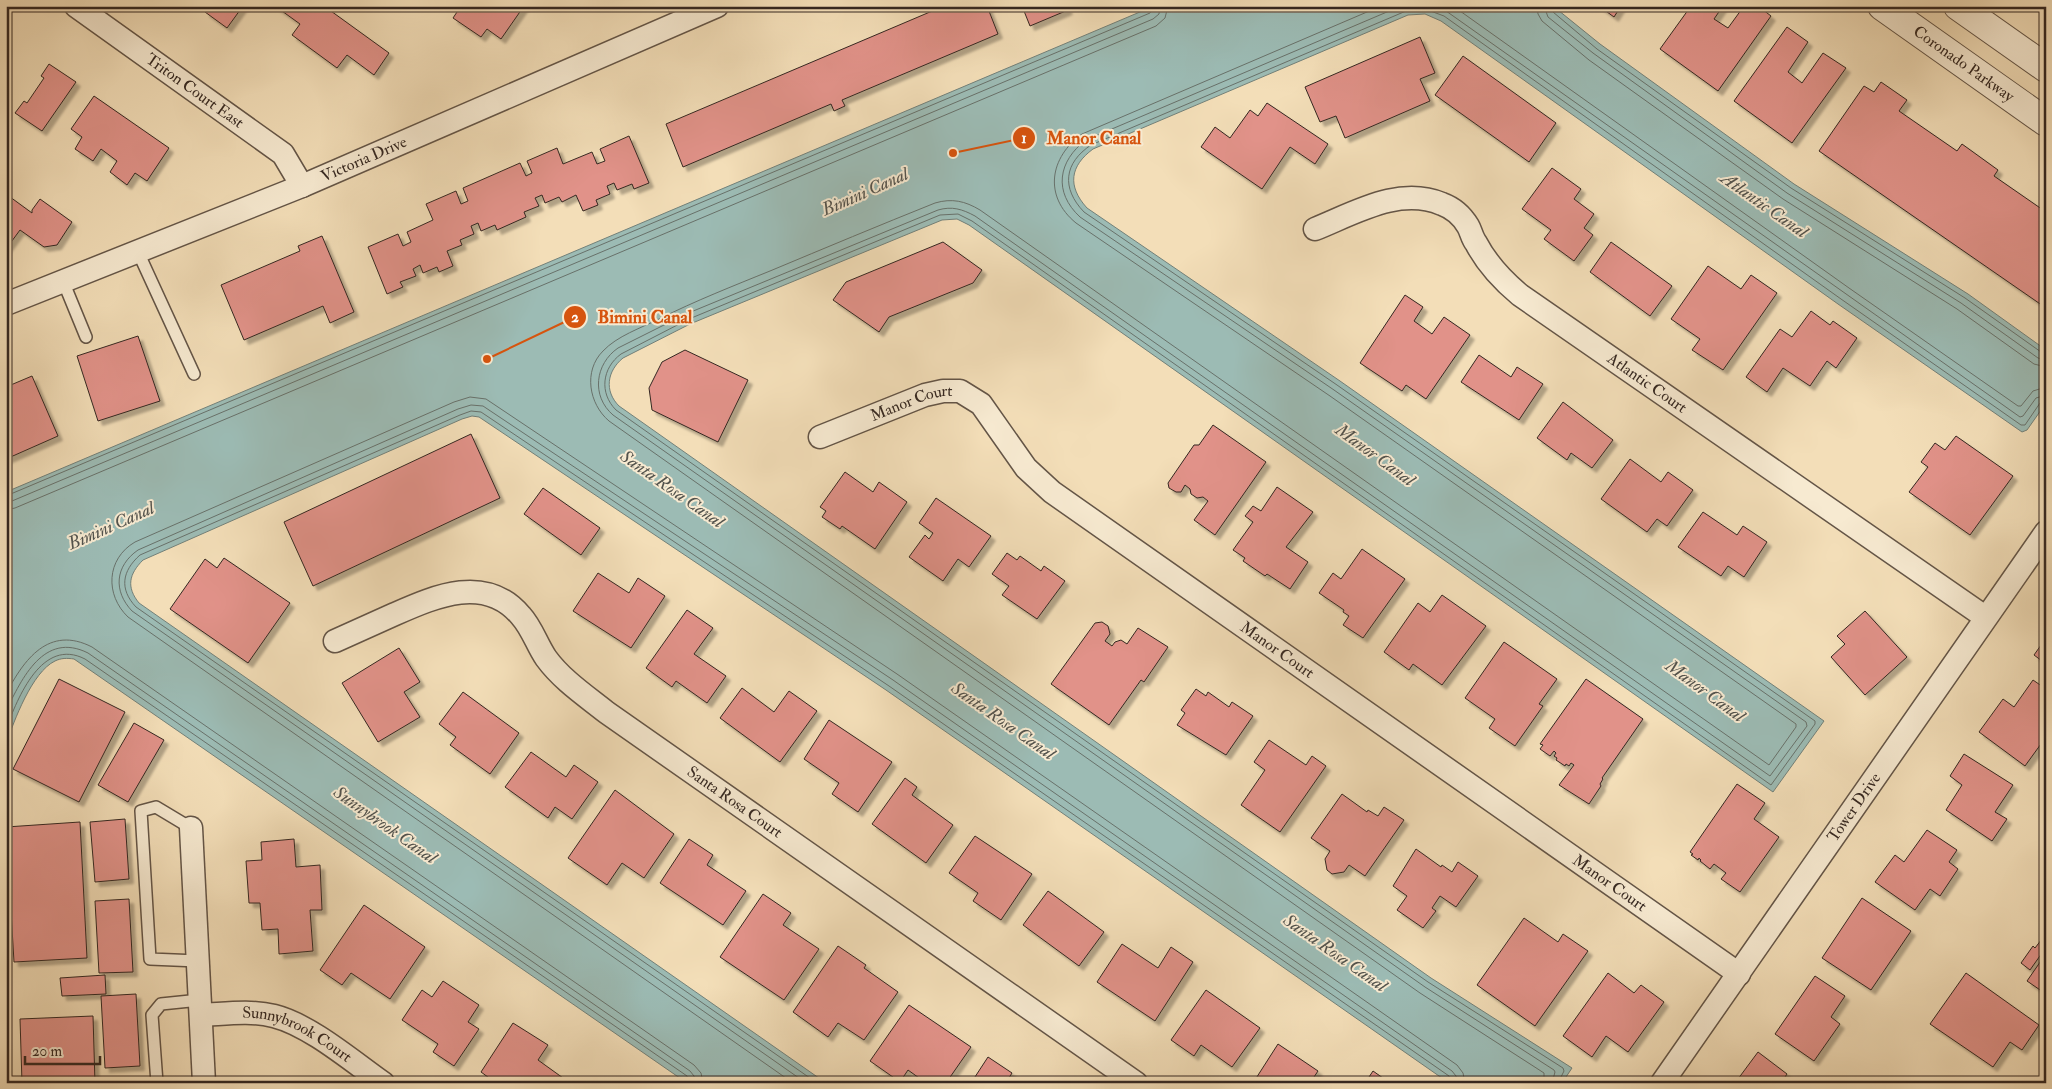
<svg xmlns="http://www.w3.org/2000/svg" width="2052" height="1089" viewBox="0 0 2052 1089" font-family="'IM FELL Double Pica',serif">
<style>
.water{fill:#9cbbb4;stroke:#728079}
.lines{fill:none;stroke-linecap:round;stroke-linejoin:round}
.shore{stroke:#68716a;stroke-width:1}
.building{fill:#e19289;stroke:#342721;filter:url(#shadow)}
.service-casing{stroke:#645547;stroke-width:14}
.minor-casing{stroke:#645547;stroke-width:25}
.tertiary-casing{stroke:#645547;stroke-width:30}
.service{stroke:#f7ead1;stroke-width:11}
.minor{stroke:#f7ead1;stroke-width:22}
.tertiary{stroke:#f7ead1;stroke-width:28}
.labels{text-anchor:middle;dominant-baseline:central;stroke-width:4;stroke-linejoin:round;paint-order:stroke}
.street-label{font-size:16px;fill:#342721;stroke:#f7ead1}
.water-label{font-size:18px;font-style:italic;fill:#53534d;stroke:#f7ead1}
.leader{fill:none;stroke:#d6540e;stroke-width:2}
.callout-dot{fill:#d6540e;stroke:#f7ead1;stroke-width:2}
.mark-label{font-size:15px;text-anchor:middle;font-weight:bold;fill:#fff}
.callout-label{font-size:18px;text-anchor:middle;font-weight:bold;fill:#d6540e;stroke:#f7ead1;stroke-width:4;stroke-linejoin:round;paint-order:stroke}
</style>
<defs>
<filter id="shadow"><feDropShadow dx="4.5" dy="4.5" stdDeviation="1" flood-color="#0004"/></filter>
</defs>
<rect width="100%" height="100%" fill="#f3deb8"/>
<filter id="stains"><feTurbulence type="fractalNoise" baseFrequency=".004" numOctaves="4"/><feColorMatrix values="0 0 0 0 .2 0 0 0 0 .09 0 0 0 0 .02 0 0 0 .5 -.17"/></filter>
<radialGradient id="worn" r=".72"><stop offset=".6" stop-color="#630" stop-opacity="0"/><stop offset="1" stop-color="#630" stop-opacity=".3"/></radialGradient>
<!-- water -->
<path class="water" d="M1154 6H1553L1600 44 1794 184 1968 294 2046 350V403L2027 430 2022 432 1838 304 1441 21 1425 14 1408 15 1093 149C1070 166 1067 186 1087 208L1340 381 1824 721 1773 792 969 225 957 219 942 220 690 324 623 358C607 371 604 391 619 406L1431 978 1572 1068 1562 1083H1449L886 690 479 417 472 416 462 419 143 560C129 574 126 587 139 603L826 1083H687L74 659C67 658 61 658 55 661 32 672 14 721 6 744V492Z"/>
<g class="lines">
<!-- shore -->
<path class="shore" d="M1381 6 1082 134C1050 157 1043 196 1076 223L1330 396 1796 724V727L1769 765 980 210C965 201 952 198 935 203 880 225 825 248 770 271 733 286 695 301 659 319 641 328 617 336 603 351 583 371 589 404 609 421L1420 993 1544 1073V1083
M1401 6 1086 140C1058 161 1053 192 1080 217L1334 390 1806 722 1807 726 1770 776 975 216C962 209 952 206 938 210L686 314 618 348C595 364 591 396 613 415L1425 987 1554 1070 1555 1072 1552 1083
M1439 6 2020 417 2023 416 2036 398 2046 395
M1453 6 1849 288 2018 406H2021L2033 391 2046 387
M1537 6 1538 14 1542 21 1589 60 1783 199 1957 309 2034 364 2046 367
M1544 6 1548 17 1593 53 1787 193 1961 303 2038 358 2046 360
M1551 6 1553 12 1597 49 1791 188 1965 298 2041 352 2046 353
M6 496 1150 13 1154 6
M6 502 12 501 1153 19 1159 14 1160 6
M6 510 15 508 1156 26 1165 18 1168 6
M6 694C24 659 49 625 92 647L694 1065 701 1073 703 1083
M6 711C22 678 44 631 88 653L690 1071 694 1076 695 1083
M6 729C18 697 42 637 85 659L687 1076 689 1083
M793 1083 128 617C105 595 106 559 135 542L454 402 470 397 486 399 897 674 1457 1065 1463 1073 1465 1083
M806 1083 132 611C113 591 115 566 138 550L458 409 471 405 483 406 893 680 1452 1071 1456 1076 1458 1083
M817 1083 136 607C119 589 122 571 140 555L460 415 471 411 481 412 889 686 1449 1076 1451 1083
M1558 1083 1564 1071 1563 1068 1428 982 616 410C599 393 602 368 621 354L689 319 940 215 958 214 972 221 1771 785 1815 724V721L1337 385 1084 212C1061 188 1064 163 1091 145L1406 11 1425 9 1444 16 1841 299 2021 425H2025L2040 403 2046 401"/>
</g>
<!-- building -->
<path class="building" d="M208 6H243L227 28 205 12Z
M275 6H324L389 53 374 75 347 55 337 68 292 35 300 24Z
M455 6H524L501 39 487 29 481 37 453 18 459 9Z
M944 6H987L998 34 842 100 845 106 834 111 831 104 683 167 666 124Z
M1022 6H1066L1068 10 1030 26Z
M1599 6H1621L1614 17Z
M1691 6H1723L1714 19 1728 28 1744 6H1758L1771 16 1718 91 1660 49Z
M1787 27 1808 42 1788 72 1802 83 1823 53 1846 68 1792 143 1734 101Z
M1420 37 1435 73 1420 79 1430 101 1345 138 1336 116 1320 122 1305 87Z
M1463 56 1556 123 1529 162 1435 95Z
M49 64 76 82 42 131 15 113 24 101 27 103 44 78 41 76Z
M1881 82 1907 100 1899 111 1957 151 1962 144 1998 170 1994 176 2046 212V308L1819 151 1864 86 1874 92Z
M94 96 169 148 147 181 135 173 127 185 110 172 117 161 101 149 93 161 75 149 82 137 71 129Z
M1267 103 1328 144 1315 164 1290 147 1262 189 1201 147 1215 127 1230 138 1250 110 1258 116Z
M629 136 649 183 634 189 632 184 617 190 614 183 607 186 610 194 596 200 598 205 583 211 576 195 562 202 559 197 545 203 542 195 535 198 539 206 524 212 526 217 497 230 495 225 481 231 478 223 471 226 474 234 460 240 462 245 447 251 453 266 439 272 437 267 423 273 420 265 413 269 416 276 400 282 403 287 387 294 368 247 398 234 403 246 411 242 407 232 433 220 426 204 456 191 461 204 468 201 463 188 520 163 526 176 532 173 527 161 557 148 563 164 592 152 597 164 605 161 600 149Z
M1552 168 1581 189 1574 199 1594 214 1584 228 1593 235 1574 261 1544 239 1551 230 1522 209Z
M6 194 32 213V210L40 199 72 222 57 245 44 247 20 230 6 249Z
M322 236 354 312 330 323 323 306 244 340 221 285 300 251 298 246Z
M943 242 982 270 973 283 889 317 879 332 833 300 846 282Z
M1611 242 1672 286 1650 316 1590 272Z
M1708 266 1741 289 1751 275 1777 293 1723 370 1692 350 1700 339 1671 319Z
M1405 295 1423 307 1414 321 1432 334 1444 317 1470 335 1426 399 1406 385 1402 391 1360 363Z
M1811 311 1830 325 1833 321 1857 338 1836 368 1827 361 1810 386 1783 368 1767 392 1746 377 1780 329 1792 337Z
M138 336 160 401 98 421 77 356Z
M685 350 748 380 718 442 652 410 649 388 662 362Z
M1479 355 1511 377 1517 367 1543 384 1519 420 1461 382Z
M32 376 58 436 6 459V387Z
M1563 402 1613 440 1592 468 1571 453 1567 460 1537 438Z
M1213 425 1266 462 1215 535 1194 520 1208 501 1203 497 1197 498 1191 494 1190 489 1185 485 1181 492H1176L1169 488 1168 483 1194 445H1199Z
M471 434 500 498 313 586 284 522Z
M1956 436 2013 476 1970 535 1909 492 1928 467 1921 462 1935 443 1945 450Z
M1630 459 1661 482 1668 472 1693 490 1667 526 1657 519 1647 532 1601 499Z
M845 472 873 492 879 482 907 502 875 549 842 526 840 529 822 517 826 511 820 507Z
M1277 487 1313 512 1286 547 1308 562 1290 589 1267 574 1265 576 1243 561 1245 558 1233 550 1253 522 1245 516 1253 506 1261 511Z
M543 488 600 528 581 555 524 514Z
M936 498 991 536 969 567 958 559 943 581 909 557 925 535 929 539 933 533 919 523Z
M1703 512 1737 535 1743 526 1767 542 1744 577 1728 566 1721 576 1678 547Z
M1362 549 1405 579 1363 638 1343 625 1349 616 1343 612 1344 610 1319 593 1333 573 1341 579Z
M1007 553 1017 560 1020 556 1041 571 1044 566 1065 581 1037 619 1002 595 1009 586 992 574Z
M224 558 290 603 248 663 170 609 205 559 217 568Z
M598 573 629 593 638 578 665 596 631 648 573 611Z
M1442 595 1486 626 1442 685 1413 664 1409 670 1384 652 1418 603 1430 612Z
M687 610 713 628 694 654 726 676 707 703 676 681 672 687 646 668Z
M1865 611 1907 657 1865 695 1831 657 1845 644 1837 636Z
M1102 622 1108 626 1110 634 1105 641 1112 646 1115 642 1121 640 1127 644 1138 628 1168 647 1144 682 1141 680 1109 725 1051 684 1095 623Z
M2046 638V664L2034 655Z
M1504 642 1557 679 1539 704 1543 706 1515 746 1489 728 1495 719 1465 698Z
M399 648 420 682 404 692 420 717 378 742 342 683Z
M59 679 125 712 79 802 13 769Z
M1586 679 1643 719 1602 778 1603 779 1600 784 1601 786 1589 804 1559 785 1574 765 1571 763 1569 766 1566 764 1565 766 1556 760 1557 758 1554 756 1556 753 1554 751 1550 756 1540 749 1543 745 1540 744Z
M2033 680 2046 689V737L2025 766 1979 732 2003 699 2014 707Z
M742 688 774 712 789 691 817 711 780 762 720 718Z
M1196 689 1206 696 1208 692 1229 707 1232 702 1253 716 1226 755 1177 725 1185 713 1181 710Z
M463 692 519 733 490 774 450 745 456 737 439 724Z
M829 720 892 762 858 812 832 794 839 783 804 759Z
M134 723 164 740 128 802 98 785Z
M1269 740 1306 765 1312 756 1326 766 1280 832 1241 805 1265 770 1254 762Z
M531 752 566 777 574 765 598 782 572 819 555 807 548 818 505 787Z
M1964 754 2013 785 1995 812 2007 819 1992 841 1946 810 1962 785 1950 776Z
M905 778 917 787 912 795 953 825 926 863 872 824Z
M1737 784 1765 803 1754 819 1779 837 1740 892 1721 879 1726 873 1714 864 1710 869 1700 861 1701 860 1699 858 1698 860 1691 855 1693 854 1690 852Z
M615 790 674 834 644 878 622 863 607 885 568 858Z
M1342 794 1367 812 1368 810 1378 816 1384 807 1404 820 1365 876 1349 865 1344 872 1332 874 1327 870 1325 859 1330 851 1311 838Z
M125 819 129 879 95 882 90 822Z
M80 822 87 958 14 962 6 827Z
M1927 830 1957 850 1949 862 1958 869 1940 896 1930 889 1915 910 1875 882 1895 855 1904 862Z
M975 836 1032 874 1001 920 973 901 978 893 949 873Z
M294 839 296 867 320 865 322 910H310L313 951 279 954 278 929 262 930 260 903H249L246 861 262 860 261 842Z
M689 839 713 855 707 865 746 891 723 925 660 883Z
M1416 849 1441 867 1442 865 1452 872 1458 862 1478 876 1456 907 1440 896 1432 908 1436 911 1423 928 1397 910 1407 896 1393 886Z
M1048 891 1104 932 1079 966 1023 925Z
M763 894 791 913 783 925 819 949 784 1000 720 957Z
M1862 898 1911 931 1871 990 1822 958Z
M129 899 133 972 99 973 95 901Z
M364 905 425 947 390 999 351 973 342 985 320 970Z
M1524 918 1558 942 1563 934 1588 951 1535 1026 1477 985Z
M2045 935 2046 936V994L2027 981 2045 955 2042 953 2030 970 2021 963 2033 946 2035 948Z
M1122 944 1158 968 1171 947 1193 962 1155 1021 1097 982Z
M838 946 866 965 864 968 898 992 864 1040 838 1023 828 1037 793 1012Z
M1608 973 1634 993 1641 985 1664 1002 1628 1052 1606 1036 1592 1057 1563 1036Z
M1966 973 2039 1025 2022 1050 2010 1042 1993 1067 1930 1024Z
M105 975 106 994 62 996 60 978Z
M1815 976 1845 996 1831 1017 1840 1024 1814 1061 1775 1034Z
M443 981 479 1005 468 1022 479 1029 454 1066 433 1052 438 1044 402 1020 422 990 432 997Z
M1206 990 1260 1028 1232 1067 1201 1045 1194 1056 1171 1040Z
M136 994 140 1066 105 1068 101 996Z
M909 1005 971 1047 946 1083H926L908 1070 900 1082 870 1061Z
M93 1016 95 1083H22L20 1019Z
M513 1023 548 1045 538 1060 570 1083H496L481 1072Z
M1278 1044 1318 1071 1310 1083H1253Z
M1758 1052 1787 1074 1781 1083H1735Z
M988 1057 1012 1073 1007 1081 1010 1083H971Z
M1373 1071 1390 1083H1365Z"/>
<g class="lines">
<!-- service casing -->
<g class="service-casing">
<path id="service" d="M138 252 194 374
M63 281 86 337
M191 828 156 807 141 811 150 959 198 961
M157 1083 152 1015 161 1004 200 1000"/>
</g>
<!-- minor casing -->
<g class="minor-casing">
<g id="minor">
<path id="s1" d="M76 6 283 154 302 186"/>
<path id="s2" d="M1315 229C1355 213 1399 186 1442 204 1453 208 1462 216 1468 226 1471 231 1472 238 1476 243 1487 264 1502 280 1520 295L1985 617"/>
<path id="s3" d="M6 304 302 186 717 6"/>
<path id="s4" d="M820 437 925 395 943 391H960L981 404 1026 468 1052 492 1739 974"/>
<path id="s5" d="M335 641C355 632 375 623 395 614 436 596 486 574 521 616 532 628 537 645 546 658 562 680 586 696 606 712L1136 1083"/>
<path d="M191 828 204 1083"/>
<path id="s6" d="M201 1015C225 1014 250 1010 274 1016 310 1025 353 1062 383 1083"/>
<path id="s7" d="M1662 1083 2046 532"/>
</g>
</g>
<!-- tertiary casing -->
<g class="tertiary-casing">
<g id="tertiary">
<path id="s8" d="M1882 6 2046 122"/>
<path d="M1958 6 2046 68"/>
</g>
</g>
<!-- service -->
<use href="#service" class="service"/>
<!-- minor -->
<use href="#minor" class="minor"/>
<!-- tertiary -->
<use href="#tertiary" class="tertiary"/>
</g>
<g class="labels">
<!-- street labels -->
<g class="street-label">
<text stroke="none"><textPath href="#s8" startOffset="100">Coronado Parkway</textPath></text>
<text stroke="none"><textPath href="#s1" startOffset="146">Triton Court East</textPath></text>
<text stroke="none"><textPath href="#s3" startOffset="386">Victoria Drive</textPath></text>
<text stroke="none"><textPath href="#s2" startOffset="410">Atlantic Court</textPath></text>
<text stroke="none"><textPath href="#s4" startOffset="98">Manor Court</textPath></text>
<text stroke="none"><textPath href="#s4" startOffset="562">Manor Court</textPath></text>
<text stroke="none"><textPath href="#s5" startOffset="490">Santa Rosa Court</textPath></text>
<text stroke="none"><textPath href="#s7" startOffset="336">Tower Drive</textPath></text>
<text stroke="none"><textPath href="#s4" startOffset="968">Manor Court</textPath></text>
<text stroke="none"><textPath href="#s6" startOffset="101">Sunnybrook Court</textPath></text>
</g>
<!-- water labels -->
<g class="water-label">
<text transform="translate(865 192) rotate(-24)">Bimini Canal</text>
<text transform="translate(1764 205) rotate(35)">Atlantic Canal</text>
<text transform="translate(1375 455) rotate(36)">Manor Canal</text>
<text transform="translate(672 489) rotate(35)">Santa Rosa Canal</text>
<text transform="translate(111 526) rotate(-24)">Bimini Canal</text>
<text transform="translate(1705 691) rotate(36)">Manor Canal</text>
<text transform="translate(1003 721) rotate(35)">Santa Rosa Canal</text>
<text transform="translate(385 825) rotate(35)">Sunnybrook Canal</text>
<text transform="translate(1335 953) rotate(35)">Santa Rosa Canal</text>
</g>
</g>
<!-- callouts -->
<path class="leader" d="M953 153L1024 138M487 359L575 317"/>
<g class="callout-dot">
<circle cx="953" cy="153" r="5"/>
<circle cx="487" cy="359" r="5"/>
<circle cx="1024" cy="138" r="12"/>
<circle cx="575" cy="317" r="12"/>
</g>
<g class="mark-label">
<text x="1024" y="143">1</text>
<text x="575" y="322">2</text>
</g>
<g class="callout-label">
<text x="1094" y="144">Manor Canal</text>
<text x="645" y="323">Bimini Canal</text>
</g>
<!-- margin -->
<rect width="2052" height="1089" fill="none" stroke="#f3deb8" stroke-width="25"/>
<rect x="8" y="8" width="2037" height="1074" fill="none" stroke="#342721" stroke-width="2.5"/>
<rect x="12" y="12" width="2027" height="1064" fill="none" stroke="#342721"/>
<!-- scale -->
<path d="M25 1056v8h75v-8" fill="none" stroke="#342721" stroke-width="2.5"/>
<text x="32" y="1056" font-size="15" fill="#342721" stroke="#f7ead1" stroke-width="4" paint-order="stroke">20 m</text>
<rect width="100%" height="100%" filter="url(#stains)"/>
<rect width="100%" height="100%" fill="url(#worn)"/>
</svg>
